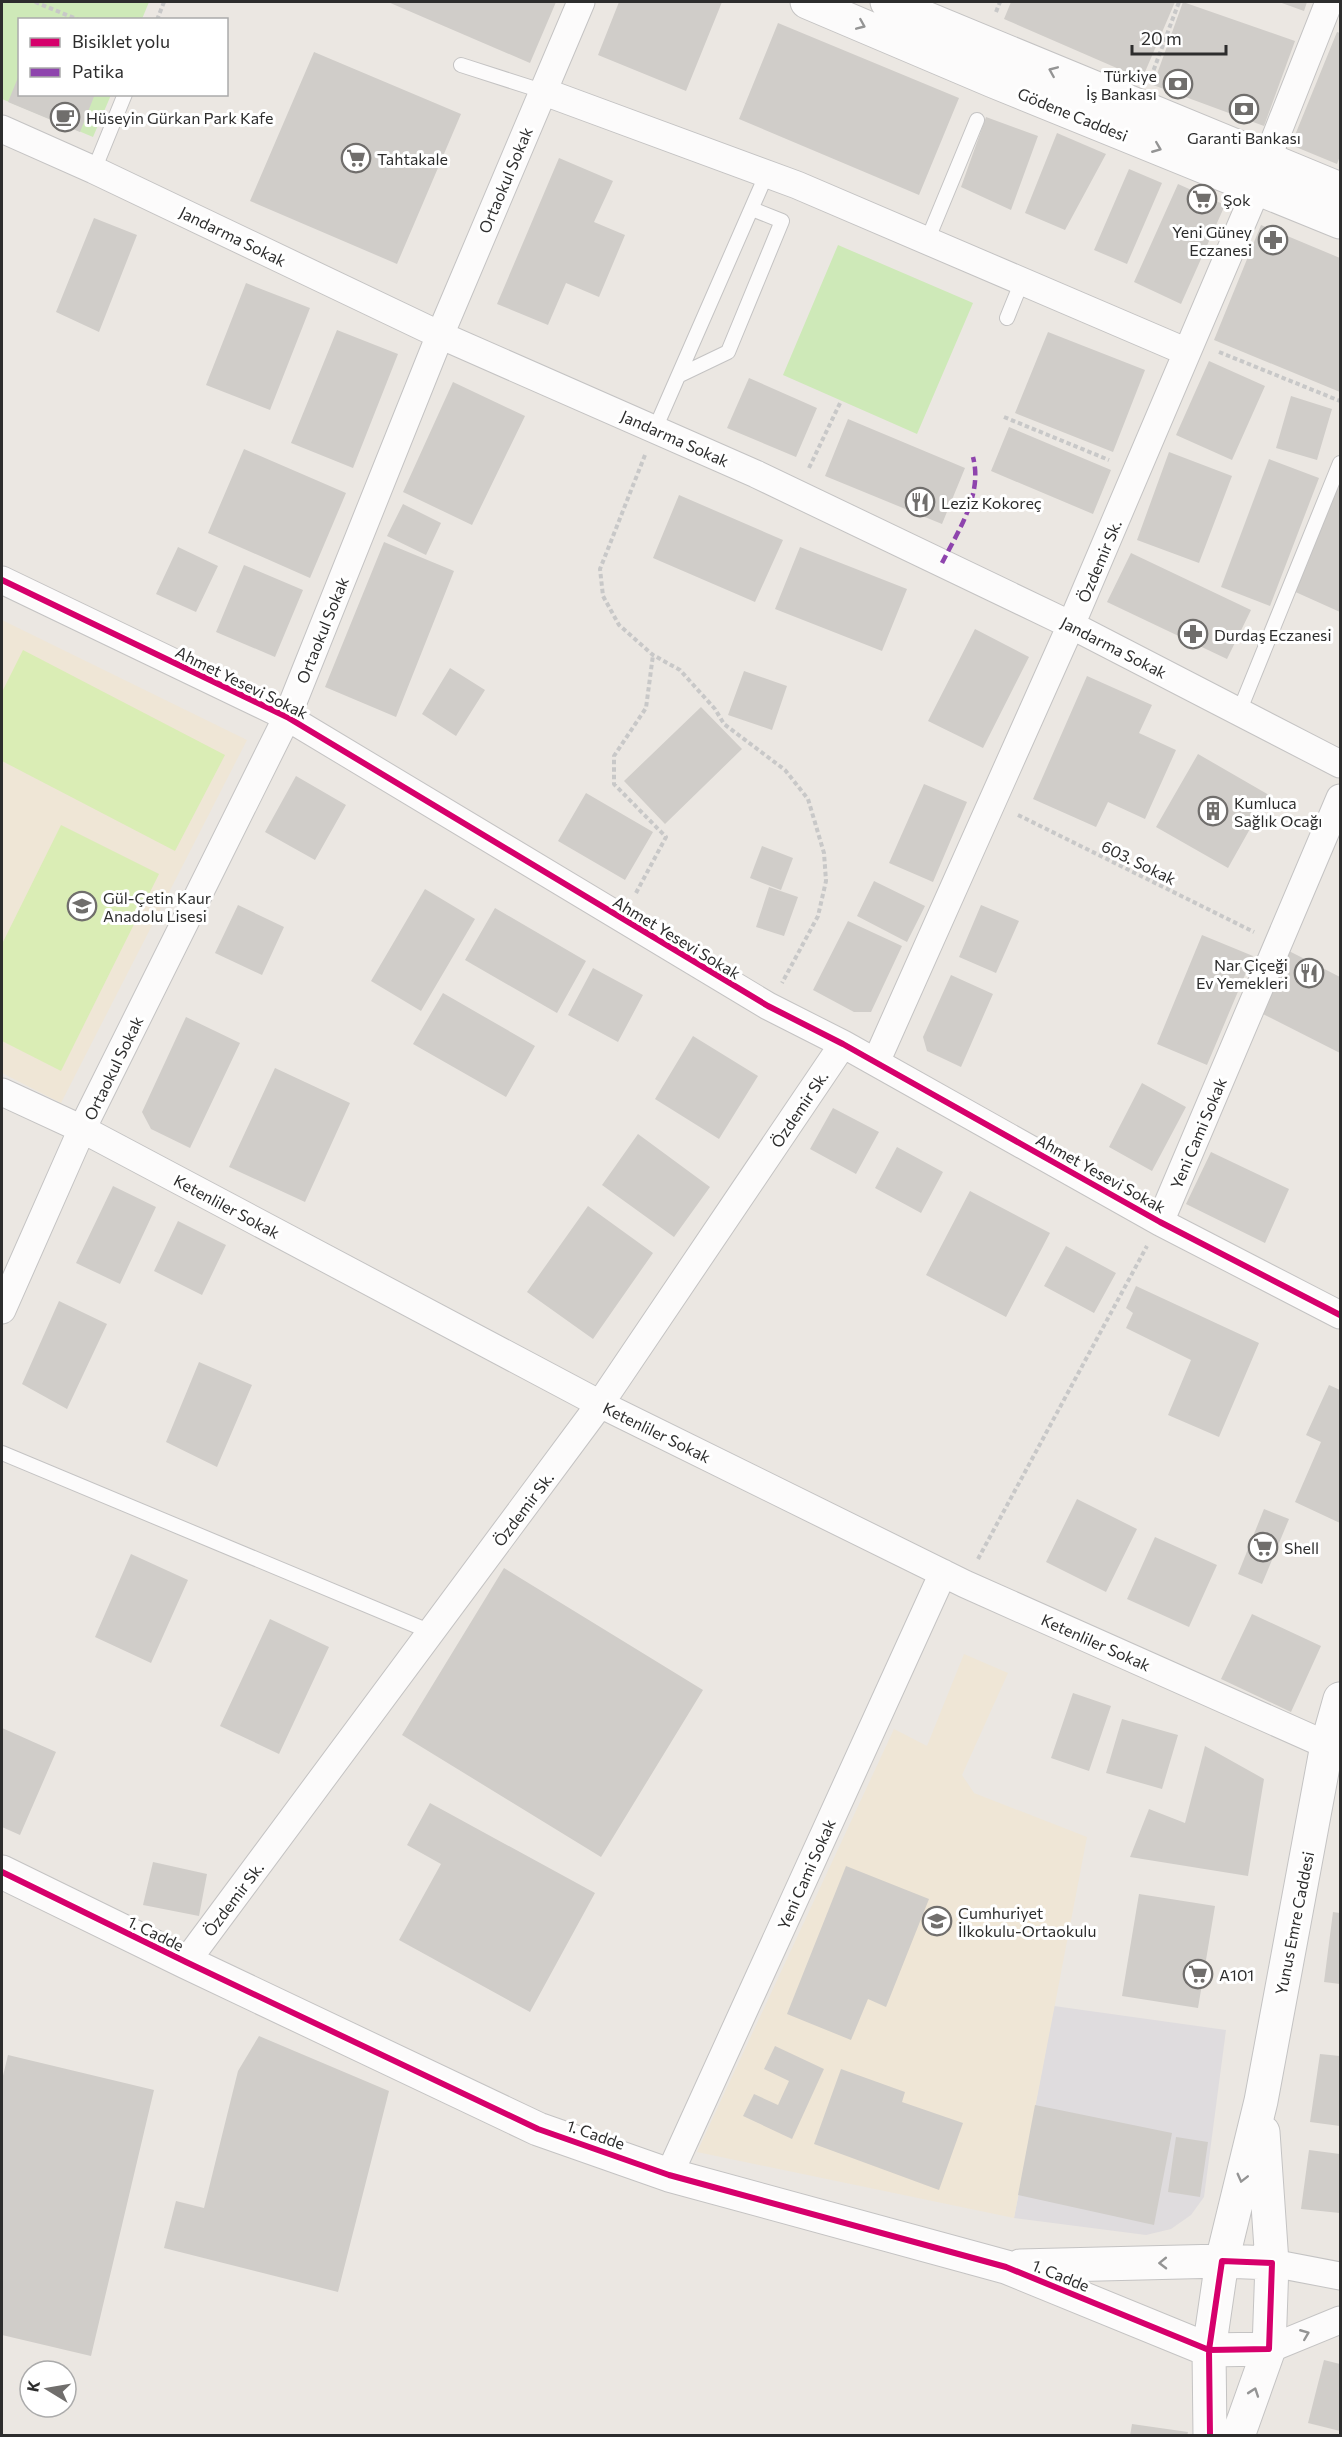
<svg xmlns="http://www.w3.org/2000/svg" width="1342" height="2437" viewBox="0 0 1342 2437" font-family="Commissioner,sans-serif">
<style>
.industrial{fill:#dfdcde}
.education{fill:#efe6d6}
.green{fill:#cee9b8}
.pitch{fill:#daedb5}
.building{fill:#d0cdc9}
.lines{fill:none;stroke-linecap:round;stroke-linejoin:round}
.lane-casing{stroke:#c4c3c3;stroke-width:16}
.street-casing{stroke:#c4c3c3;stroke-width:29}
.secondary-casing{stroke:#c4c3c3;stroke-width:35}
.path{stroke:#c8c8c8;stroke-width:4;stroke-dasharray:4.5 3;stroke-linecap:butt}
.lane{stroke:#fcfbfb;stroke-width:14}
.street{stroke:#fcfbfb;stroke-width:27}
.secondary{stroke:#fcfbfb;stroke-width:33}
.quiet{stroke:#8e44ad;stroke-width:4.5;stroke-dasharray:9 4.5;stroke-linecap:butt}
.cycleway-casing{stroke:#fff;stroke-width:10}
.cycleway{stroke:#d6006c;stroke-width:6}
.oneway{stroke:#949494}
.labels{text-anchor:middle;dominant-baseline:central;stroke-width:6;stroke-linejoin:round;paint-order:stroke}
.poi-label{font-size:16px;fill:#2d2d2d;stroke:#fff;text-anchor:start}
.street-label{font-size:16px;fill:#2d2d2d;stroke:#fff}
</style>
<rect width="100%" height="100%" fill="#ebe7e2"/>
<!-- industrial -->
<path class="industrial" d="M1054 2006 1226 2030 1204 2197 1191 2215 1171 2229 1146 2235 1014 2218Z"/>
<!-- education -->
<path class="education" d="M2 620 247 740 61 1103 2 1073Z
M964 1654 1008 1673 962 1775 974 1793 1087 1837 1014 2218 697 2152 894 1729 927 1746Z"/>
<!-- green -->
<path class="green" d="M2 2H149L142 19 20 20V94L111 95 93 137 2 99Z
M838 245 973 303 917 434 783 375Z"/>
<!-- pitch -->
<path class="pitch" d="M23 650 225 755 175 851 2 761V692Z
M61 825 159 874 61 1071 2 1041V944Z"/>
<!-- building -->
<path class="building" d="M388 2H556L530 63Z
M619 2H722L686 91 598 55Z
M1011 2H1175L1142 79 1004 19Z
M1183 2 1295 41 1264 126 1153 85Z
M1279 2H1307L1304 11Z
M778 23 959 98 919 195 739 119Z
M1337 32 1340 33V156L1337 164 1291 145Z
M314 52 461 114 397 264 250 201Z
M19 75 20 94H95L80 132 8 102Z
M986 117 1038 136 1011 210 961 187Z
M1057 133 1106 154 1065 230 1025 213Z
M559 158 613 181 594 222 625 235 599 297 566 283 548 325 497 304Z
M1129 169 1162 183 1127 264 1094 250Z
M1178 184 1225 205 1181 304 1134 282Z
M94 218 137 235 99 332 56 312Z
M1261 225 1340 258V392L1214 340Z
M246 283 310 308 270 410 206 385Z
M337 330 398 354 353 468 291 443Z
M1048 332 1145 370 1113 452 1015 413Z
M1209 361 1265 386 1232 460 1176 435Z
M749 378 817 408 796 457 727 428Z
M453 382 525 416 472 525 403 492Z
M1291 396 1332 409 1317 460 1276 448Z
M848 419 965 468 942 524 825 476Z
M1009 427 1111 470 1093 514 991 471Z
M244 449 346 493 310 578 208 533Z
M1169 452 1232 476 1199 563 1137 540Z
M1269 459 1319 478 1270 606 1221 587Z
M1340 475V612L1291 590Z
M679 495 783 540 755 602 653 558Z
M403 504 441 523 426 555 387 536Z
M384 542 454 571 396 717 325 687Z
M178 547 218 566 196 612 156 594Z
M800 547 907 589 882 651 775 609Z
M1131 553 1251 610 1227 659 1107 602Z
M244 565 303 590 275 657 216 632Z
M975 629 1029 657 983 748 928 721Z
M450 668 485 690 456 736 422 714Z
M744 671 787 686 772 730 728 715Z
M1087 676 1152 705 1139 733 1176 750 1145 819 1108 802 1096 827 1033 799Z
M701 707 742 749 665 824 624 781Z
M1198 754 1269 795 1228 868 1156 827Z
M296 776 346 805 315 860 265 832Z
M924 784 967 802 933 882 889 863Z
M586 793 653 832 625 880 558 841Z
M762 846 793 858 781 890 750 878Z
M874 881 925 906 907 942 857 916Z
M769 887 798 897 784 936 756 927Z
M425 889 475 919 421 1011 371 981Z
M238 905 284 927 262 975 215 953Z
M981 905 1019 921 996 973 959 957Z
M495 908 586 961 557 1013 465 960Z
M848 921 902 946 871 1012H854L813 990Z
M1202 935 1253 956 1207 1065 1157 1044Z
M1289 951 1340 977V1053L1259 1012Z
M593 968 643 995 618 1042 568 1015Z
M951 975 993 994 961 1067 927 1051 923 1037Z
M443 993 535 1046 506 1097 413 1044Z
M186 1017 240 1043 190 1148 151 1129 142 1112Z
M693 1036 758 1076 719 1139 655 1099Z
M275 1068 350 1103 305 1202 229 1167Z
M1142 1083 1186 1107 1152 1171 1109 1147Z
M833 1108 879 1132 856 1174 810 1149Z
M638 1134 710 1187 674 1237 602 1185Z
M897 1147 943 1172 921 1213 875 1188Z
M1211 1152 1289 1189 1265 1243 1186 1204Z
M113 1186 156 1207 120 1284 76 1263Z
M970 1191 1050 1233 1006 1317 926 1275Z
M588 1206 653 1253 593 1339 527 1292Z
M178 1221 226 1245 202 1295 154 1271Z
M1066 1246 1116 1273 1094 1313 1044 1286Z
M1136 1286 1259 1343 1219 1437 1168 1415 1191 1360 1126 1328 1133 1313 1126 1308Z
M59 1301 107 1324 67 1409 22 1384Z
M199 1362 252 1385 217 1467 166 1442Z
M1329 1385 1340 1390V1523L1295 1502 1321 1442 1306 1435Z
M1077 1499 1137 1529 1106 1592 1046 1562Z
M1264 1509 1289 1519 1262 1584 1238 1574Z
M1155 1537 1217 1565 1189 1627 1127 1599Z
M131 1554 188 1580 151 1663 95 1637Z
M504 1568 703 1690 601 1857 402 1735Z
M1252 1614 1321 1646 1291 1712 1221 1679Z
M270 1619 329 1647 279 1754 220 1726Z
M1073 1693 1111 1706 1089 1771 1051 1758Z
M1122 1719 1178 1735 1162 1789 1106 1773Z
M2 1728 56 1752 20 1835 2 1827Z
M1205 1746 1264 1779 1248 1876 1130 1857 1149 1809 1185 1823Z
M430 1803 595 1893 530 2012 399 1940 441 1864 407 1845Z
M153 1862 207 1874 199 1916 143 1905Z
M846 1866 929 1899 886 2007 868 1999 851 2040 787 2014Z
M1139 1894 1215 1906 1198 2008 1122 1996Z
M1333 1912 1340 1913V1984L1324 1982Z
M259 2036 389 2091 338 2292 164 2248 176 2201 204 2208 238 2071Z
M775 2046 824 2069 792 2139 743 2116 754 2094 778 2105 789 2081 764 2069Z
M1320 2054 1340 2056V2126L1310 2122Z
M8 2055 154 2090 91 2356 2 2335V2080Z
M841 2069 905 2092 902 2102 963 2123 939 2190 814 2144Z
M1035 2105 1172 2133 1154 2225 1018 2195Z
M1176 2137 1208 2142 1200 2197 1168 2192Z
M1309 2150 1340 2154V2213L1301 2209Z
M1324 2360 1340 2364V2431L1308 2423Z
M1132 2424 1188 2432 1187 2436H1130Z"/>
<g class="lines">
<!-- lane casing -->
<g class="lane-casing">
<path id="lane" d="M461 65 542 91
M94 170 125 94
M927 241 977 120
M1007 318 1022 281
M680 375 728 352 782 221 752 209
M655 429 767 173
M1239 712 1340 463
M2 1453 431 1632"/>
</g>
<!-- street casing -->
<g class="street-casing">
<path id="street" d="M542 91 797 185 1187 352
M2 129 94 170 440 335 756 474 1071 625 1340 764
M1267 159 1329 2
M2 580 287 717 768 1006 843 1044 1160 1222 1340 1315
M876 1062 1071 625 1257 188
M2 1092 82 1129 600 1404 965 1584 1340 1751
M1160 1222 1340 798
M2 1310 82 1129 287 717 440 335 581 2
M186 1962 600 1404 843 1044
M669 2175 943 1573
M1272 2263 1340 2276
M1269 2349 1340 2320"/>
</g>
<!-- secondary casing -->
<g class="secondary-casing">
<path id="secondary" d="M807 2 993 81 1340 222
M887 2 1340 189
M2 1872 186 1962 538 2129 669 2175 1006 2267 1209 2350 1269 2349 1272 2263 1222 2261 1209 2350 1210 2436
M1263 2132 1272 2263
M1020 2266 1222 2261 1261 2101 1327 1745 1340 1699
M1238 2436 1269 2349"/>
</g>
<!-- path -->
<path class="path" d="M35 2 79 20
M996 12 1000 2
M157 20 164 2
M1151 77 1179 2
M1219 352 1340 401
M1004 417 1109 460
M645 455 600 569 603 596 619 625 653 655 680 670 715 709 724 724 785 770 808 799 824 853 826 881 818 916 782 983
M809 468 841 401
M1018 815 1254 932
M636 893 666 837 614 784V756L646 708 653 655
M978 1559 1147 1246"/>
<!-- lane -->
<use href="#lane" class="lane"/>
<!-- street -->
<use href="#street" class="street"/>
<!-- secondary -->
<use href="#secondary" class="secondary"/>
<!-- quiet -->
<path class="quiet" d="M942 563C958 531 983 495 973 457"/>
<!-- cycleway casing -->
<g class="cycleway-casing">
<path id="cycleway" d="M2 580 287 717 768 1006 843 1044 1160 1222 1340 1315
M2 1872 186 1962 538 2129 669 2175 1006 2267 1209 2350 1269 2349 1272 2263 1222 2261 1209 2350 1210 2436"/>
</g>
<!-- cycleway -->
<use href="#cycleway" class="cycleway"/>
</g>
<!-- one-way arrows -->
<defs><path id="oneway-chevron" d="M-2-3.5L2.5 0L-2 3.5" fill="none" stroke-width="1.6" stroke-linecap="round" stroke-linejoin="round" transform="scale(1.5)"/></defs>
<g class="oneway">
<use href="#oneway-chevron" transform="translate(861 25) rotate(23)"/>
<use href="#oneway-chevron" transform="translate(1053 71) rotate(-157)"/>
<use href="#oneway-chevron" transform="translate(1157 148) rotate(22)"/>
<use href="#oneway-chevron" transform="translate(1242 2178) rotate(104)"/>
<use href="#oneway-chevron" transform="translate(1163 2263) rotate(179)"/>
<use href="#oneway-chevron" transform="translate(1305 2334) rotate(-22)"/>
<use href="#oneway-chevron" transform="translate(1254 2392) rotate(-71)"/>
</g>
<!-- icons -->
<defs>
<g id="bank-ring" transform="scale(1.5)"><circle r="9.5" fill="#fff" stroke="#706e6c" stroke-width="1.5"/><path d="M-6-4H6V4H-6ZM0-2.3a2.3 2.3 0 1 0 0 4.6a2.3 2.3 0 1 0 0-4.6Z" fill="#706e6c"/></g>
<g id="cafe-ring" transform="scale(1.5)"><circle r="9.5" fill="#fff" stroke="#706e6c" stroke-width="1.5"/><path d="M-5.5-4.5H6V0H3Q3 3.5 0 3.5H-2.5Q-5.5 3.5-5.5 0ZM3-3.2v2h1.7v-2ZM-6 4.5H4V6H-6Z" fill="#706e6c"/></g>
<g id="supermarket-ring" transform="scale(1.5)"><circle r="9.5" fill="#fff" stroke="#706e6c" stroke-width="1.5"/><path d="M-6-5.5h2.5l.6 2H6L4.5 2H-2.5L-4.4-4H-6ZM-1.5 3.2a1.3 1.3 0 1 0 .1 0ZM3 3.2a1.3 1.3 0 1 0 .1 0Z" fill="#706e6c"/></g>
<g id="pharmacy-ring" transform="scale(1.5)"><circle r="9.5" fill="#fff" stroke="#706e6c" stroke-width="1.5"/><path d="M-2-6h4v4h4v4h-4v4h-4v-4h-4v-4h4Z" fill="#706e6c"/></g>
<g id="restaurant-ring" transform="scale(1.5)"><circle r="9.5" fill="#fff" stroke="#706e6c" stroke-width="1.5"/><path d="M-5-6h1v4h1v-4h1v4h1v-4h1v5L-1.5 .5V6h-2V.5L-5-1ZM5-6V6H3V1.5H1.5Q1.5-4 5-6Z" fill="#706e6c"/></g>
<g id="building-ring" transform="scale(1.5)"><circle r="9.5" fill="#fff" stroke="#706e6c" stroke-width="1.5"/><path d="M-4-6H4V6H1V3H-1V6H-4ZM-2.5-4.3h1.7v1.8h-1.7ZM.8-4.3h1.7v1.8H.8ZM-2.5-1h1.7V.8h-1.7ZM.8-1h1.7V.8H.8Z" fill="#706e6c"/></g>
<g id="school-ring" transform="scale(1.5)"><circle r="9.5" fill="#fff" stroke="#706e6c" stroke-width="1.5"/><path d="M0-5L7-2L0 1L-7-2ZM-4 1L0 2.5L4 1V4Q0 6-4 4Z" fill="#706e6c"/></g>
</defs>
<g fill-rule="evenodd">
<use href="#bank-ring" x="1178" y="84"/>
<use href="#bank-ring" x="1244" y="109"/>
<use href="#cafe-ring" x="65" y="117"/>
<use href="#supermarket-ring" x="356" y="158"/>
<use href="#supermarket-ring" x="1202" y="199"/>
<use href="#pharmacy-ring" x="1273" y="240"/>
<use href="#restaurant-ring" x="920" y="502"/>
<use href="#pharmacy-ring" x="1193" y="634"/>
<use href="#building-ring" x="1213" y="811"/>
<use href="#school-ring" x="82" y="906"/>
<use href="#restaurant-ring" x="1309" y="973"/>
<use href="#supermarket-ring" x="1263" y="1547"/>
<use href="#school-ring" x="937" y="1921"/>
<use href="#supermarket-ring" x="1198" y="1974"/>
</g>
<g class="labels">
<!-- poi labels -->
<g class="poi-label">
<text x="1157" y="75" text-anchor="end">Türkiye<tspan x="1157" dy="18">İş Bankası</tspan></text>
<text x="86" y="117">Hüseyin Gürkan Park Kafe</text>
<text x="1244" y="137" text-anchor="middle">Garanti Bankası</text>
<text x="377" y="158">Tahtakale</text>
<text x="1223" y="199">Şok</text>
<text x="1252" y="231" text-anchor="end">Yeni Güney<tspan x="1252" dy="18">Eczanesi</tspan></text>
<text x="941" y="502">Leziz Kokoreç</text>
<text x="1214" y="634">Durdaş Eczanesi</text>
<text x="1234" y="802">Kumluca<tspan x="1234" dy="18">Sağlık Ocağı</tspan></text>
<text x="103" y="897">Gül-Çetin Kaur<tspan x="103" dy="18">Anadolu Lisesi</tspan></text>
<text x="1288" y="964" text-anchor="end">Nar Çiçeği<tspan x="1288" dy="18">Ev Yemekleri</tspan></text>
<text x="1284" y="1547">Shell</text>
<text x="958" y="1912">Cumhuriyet<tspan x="958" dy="18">İlkokulu-Ortaokulu</tspan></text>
<text x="1219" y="1974">A101</text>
</g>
<!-- street labels -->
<g class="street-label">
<text transform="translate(1073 114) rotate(22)">Gödene Caddesi</text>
<text transform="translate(505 180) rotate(-67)">Ortaokul Sokak</text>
<text transform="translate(233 236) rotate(26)">Jandarma Sokak</text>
<text transform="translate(675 438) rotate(24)">Jandarma Sokak</text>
<text transform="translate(1099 561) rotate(-67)">Özdemir Sk.</text>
<text transform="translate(322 630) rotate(-68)">Ortaokul Sokak</text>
<text transform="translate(1114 647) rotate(27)">Jandarma Sokak</text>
<text transform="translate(242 682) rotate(26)">Ahmet Yesevi Sokak</text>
<text transform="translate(1139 862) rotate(26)">603. Sokak</text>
<text transform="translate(677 937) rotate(31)">Ahmet Yesevi Sokak</text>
<text transform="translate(113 1068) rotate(-64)">Ortaokul Sokak</text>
<text transform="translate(799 1109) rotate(-56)">Özdemir Sk.</text>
<text transform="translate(1198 1133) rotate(-67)">Yeni Cami Sokak</text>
<text transform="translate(1101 1173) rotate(29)">Ahmet Yesevi Sokak</text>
<text transform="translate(227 1206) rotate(28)">Ketenliler Sokak</text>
<text transform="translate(657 1432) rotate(26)">Ketenliler Sokak</text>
<text transform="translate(523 1509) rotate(-53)">Özdemir Sk.</text>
<text transform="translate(1096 1642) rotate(24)">Ketenliler Sokak</text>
<text transform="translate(806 1874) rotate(-66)">Yeni Cami Sokak</text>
<text transform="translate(233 1899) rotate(-53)">Özdemir Sk.</text>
<text transform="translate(1294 1923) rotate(-79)">Yunus Emre Caddesi</text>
<text transform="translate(156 1933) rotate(26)">1. Cadde</text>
<text transform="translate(596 2134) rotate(19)">1. Cadde</text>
<text transform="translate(1061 2275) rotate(22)">1. Cadde</text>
</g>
</g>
<!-- border -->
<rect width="1342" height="2437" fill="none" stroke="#2d2d2d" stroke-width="6"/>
<!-- legend -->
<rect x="18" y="18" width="210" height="78" fill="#ffffff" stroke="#ababab" stroke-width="1.5"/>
<rect x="30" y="38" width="30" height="9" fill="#d6006c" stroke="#ababab" stroke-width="1.5"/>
<text x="72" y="48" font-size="18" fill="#2d2d2d">Bisiklet yolu</text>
<rect x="30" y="68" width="30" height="9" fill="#8e44ad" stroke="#ababab" stroke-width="1.5"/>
<text x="72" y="78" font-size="18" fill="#2d2d2d">Patika</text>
<!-- north arrow -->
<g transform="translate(48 2389) rotate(281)"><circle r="28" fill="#ffffff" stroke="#ababab" stroke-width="1.5"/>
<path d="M0-4.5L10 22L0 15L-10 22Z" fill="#706e6c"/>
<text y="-9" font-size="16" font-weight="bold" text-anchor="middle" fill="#2d2d2d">K</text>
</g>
<!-- scale -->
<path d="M1132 45v9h94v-9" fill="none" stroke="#2d2d2d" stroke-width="3"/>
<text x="1141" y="45" font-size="18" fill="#2d2d2d" stroke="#ffffff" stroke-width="4.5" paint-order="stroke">20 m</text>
</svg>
